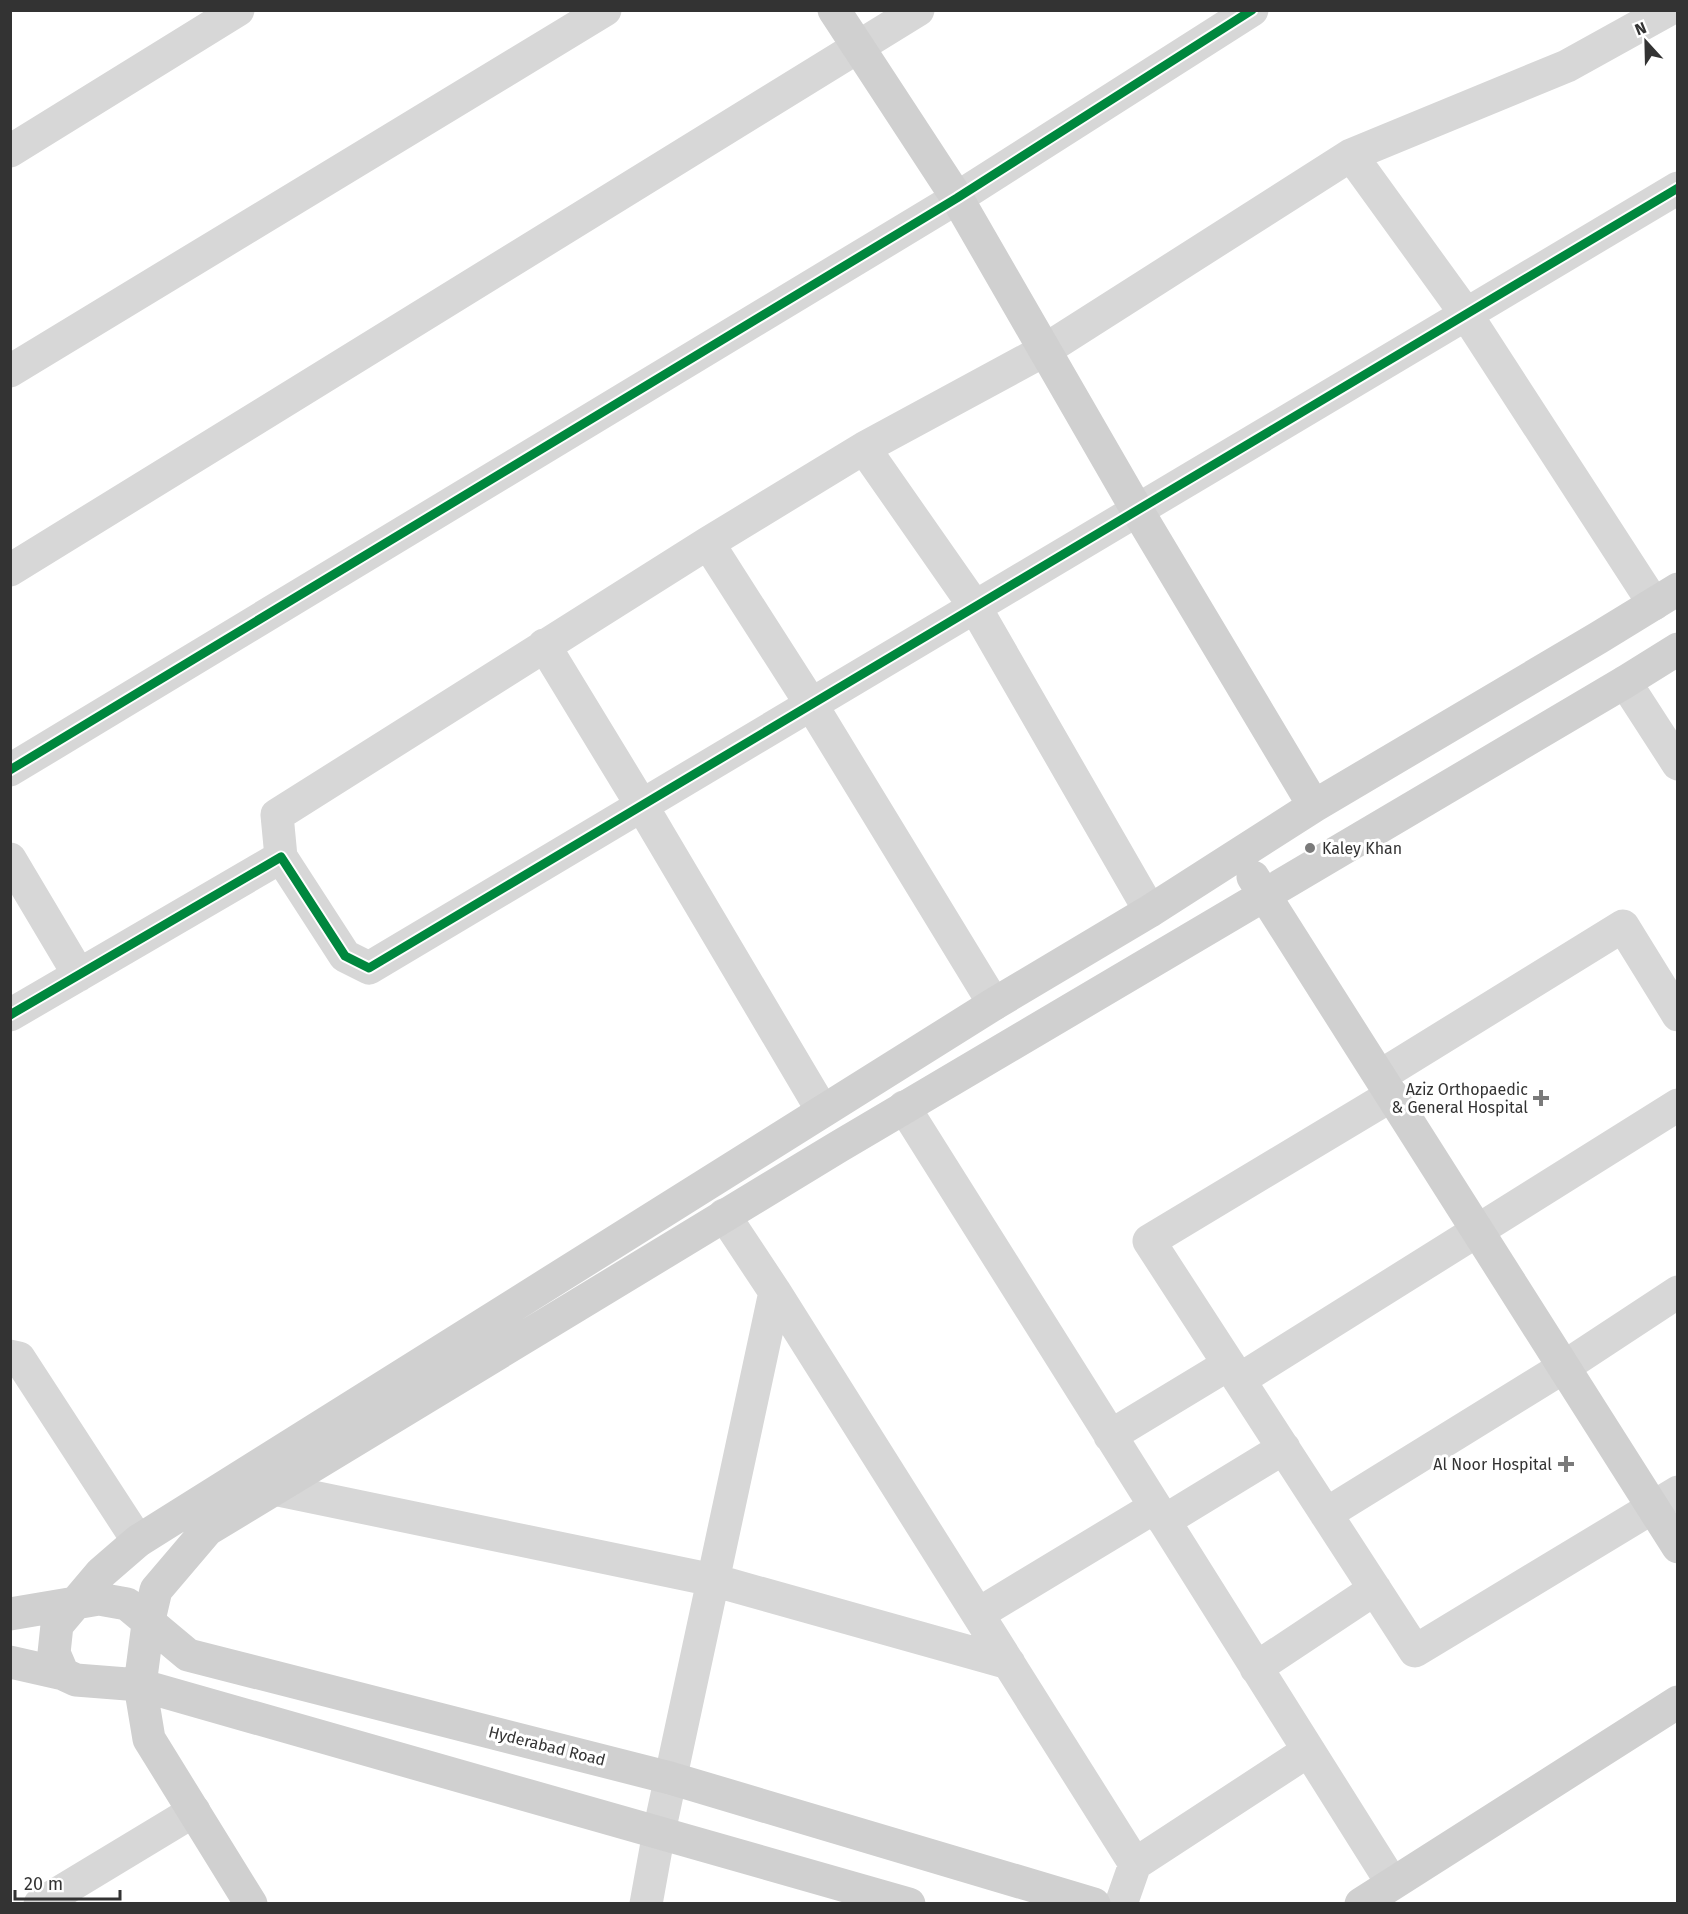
<svg xmlns="http://www.w3.org/2000/svg" width="1688" height="1914" viewBox="0 0 1688 1914" font-family="'Fira Sans',sans-serif">
<style>
.lines{fill:none;stroke-linecap:round;stroke-linejoin:round}
.street{stroke:#d7d7d7;stroke-width:33}
.secondary{stroke:#d0d0d0;stroke-width:33}
.cycleway-casing{stroke:#fff;stroke-width:13}
.cycleway{stroke:#00873e;stroke-width:9}
.poi-dot{fill:#7a7a7a;stroke:#fff;stroke-width:2}
.labels{text-anchor:middle;dominant-baseline:central;stroke-width:6;stroke-linejoin:round;paint-order:stroke}
.poi-label{font-size:16px;fill:#333;stroke:#fff;text-anchor:end}
.street-label{font-size:16px;fill:#333;stroke:#fff}
</style>
<rect width="100%" height="100%" fill="#fff"/>
<g class="lines">
<!-- street -->
<path class="street" d="M10 151 238 10
M1351 155 1466 314 1654 604
M10 371 605 10
M864 448 975 607 1150 911
M708 543 811 704 994 1004
M10 570 918 10
M544 645 642 806 822 1110
M1625 682 1678 764
M10 770 957 198 1252 10
M281 857 277 815 708 543 864 448 1045 350 1351 155 1567 66 1668 10
M10 859 79 975
M10 1015 281 857 345 956 369 968 1678 188
M1380 1076 1623 926 1678 1015
M1392 1095 1149 1241 1415 1651 1678 1492
M904 1107 1392 1883
M724 1215 775 1292 1135 1864
M10 1356 19 1358 138 1541
M1239 1380 1678 1105
M1110 1436 1229 1364
M274 1489 713 1580 1009 1663
M1326 1514 1564 1367 1678 1292
M1164 1521 1284 1448
M978 1614 1155 1507
M1256 1668 1375 1589
M40 1904 194 1811
M646 1904 659 1832 775 1292
M1121 1904 1135 1864 1308 1751"/>
<!-- secondary -->
<path class="secondary" d="M834 10 957 198 1137 510 1314 806
M1253 877 1678 1547
M10 1614 99 1599 127 1604 188 1655 670 1778 1094 1904
M10 1662 63 1674 76 1680 140 1685 909 1904
M63 1674 54 1653 57 1625 101 1573 138 1541 994 1004 1150 911 1314 806 1598 638 1678 589
M251 1904 149 1739 140 1685 148 1624 156 1590 207 1530 838 1147 1625 682 1678 649
M1361 1904 1678 1702"/>
<!-- cycleway casing -->
<g class="cycleway-casing">
<path id="cycleway" d="M10 770 957 198 1252 10
M10 1015 281 857 345 956 369 968 1678 188"/>
</g>
<!-- cycleway -->
<use href="#cycleway" class="cycleway"/>
</g>
<!-- markers -->
<g class="poi-dot">
<circle cx="1310" cy="848" r="6"/>
<path d="M1538 1089h6v6h6v6h-6v6h-6v-6h-6v-6h6z"/>
<path d="M1563 1455h6v6h6v6h-6v6h-6v-6h-6v-6h6z"/>
</g>
<g class="labels">
<!-- poi labels -->
<g class="poi-label">
<text x="1322" y="848" text-anchor="start">Kaley Khan</text>
<text x="1528" y="1089">Aziz Orthopaedic<tspan x="1528" dy="18">&amp; General Hospital</tspan></text>
<text x="1552" y="1464">Al Noor Hospital</text>
</g>
<!-- street labels -->
<g class="street-label">
<text transform="translate(547 1746) rotate(14)">Hyderabad Road</text>
</g>
</g>
<!-- border -->
<rect width="1688" height="1914" fill="none" stroke="#333333" stroke-width="24"/>
<!-- north arrow -->
<g transform="translate(1646 42) rotate(338)" stroke="#ffffff" stroke-width="4.5" paint-order="stroke">
<path d="M0-4.5L10 22L0 15L-10 22Z" fill="#333333"/>
<text y="-9" font-size="16" font-weight="bold" text-anchor="middle" fill="#333333">N</text>
</g>
<!-- scale -->
<path d="M15 1890v9h105v-9" fill="none" stroke="#333333" stroke-width="3"/>
<text x="24" y="1890" font-size="18" fill="#333333" stroke="#ffffff" stroke-width="4.5" paint-order="stroke">20 m</text>
</svg>
